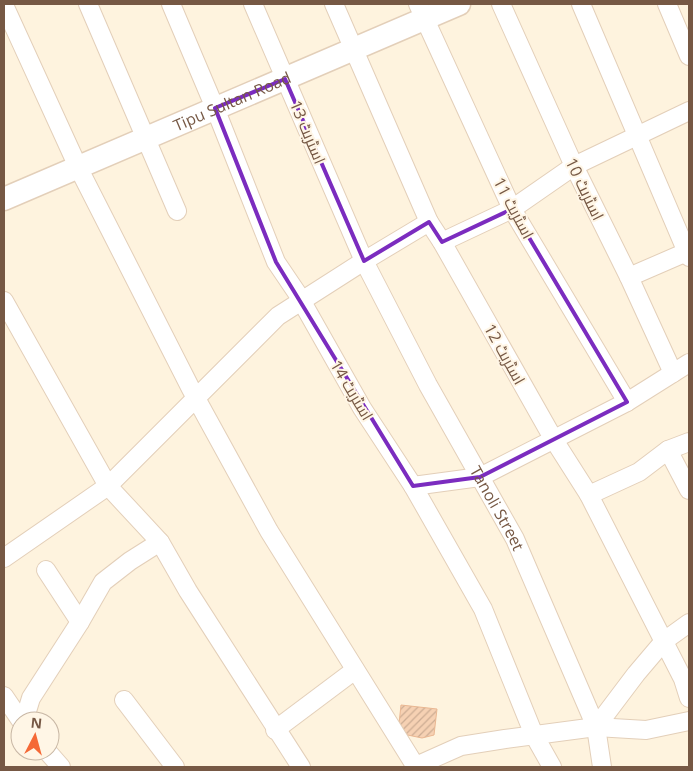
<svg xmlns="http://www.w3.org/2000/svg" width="693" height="771" viewBox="0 0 693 771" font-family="'Open Sans',Cairo,sans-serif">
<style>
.building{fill:url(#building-hatch);stroke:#eab792}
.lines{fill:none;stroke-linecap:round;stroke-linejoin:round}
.minor-casing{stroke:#e3cfb9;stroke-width:20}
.tertiary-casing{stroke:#e3cfb9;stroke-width:25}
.minor{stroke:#fff;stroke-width:18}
.tertiary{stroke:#fff;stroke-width:22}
.marked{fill:none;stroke:#7b2cbf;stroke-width:4;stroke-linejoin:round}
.labels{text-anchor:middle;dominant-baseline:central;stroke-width:4;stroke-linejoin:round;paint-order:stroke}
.street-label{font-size:16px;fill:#765844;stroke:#fff6e6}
</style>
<defs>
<pattern id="building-hatch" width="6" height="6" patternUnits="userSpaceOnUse" patternTransform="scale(1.25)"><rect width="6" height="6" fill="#f6d1b3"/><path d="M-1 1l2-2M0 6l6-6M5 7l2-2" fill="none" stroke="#ccac93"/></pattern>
</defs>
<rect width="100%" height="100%" fill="#fef3de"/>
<!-- building -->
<path class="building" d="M401 705 437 709 434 735 422 738 398 733Z"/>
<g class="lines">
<!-- minor casing -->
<g class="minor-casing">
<g id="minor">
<path d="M88 4 177 211"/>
<path d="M171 4 215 108 276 262 297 293 362 408 413 486 483 609 534 735 552 767"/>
<path id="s1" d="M253 4 364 261 428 385 515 539 596 727 602 767"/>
<path d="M334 4 429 222 442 242 554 440 589 495 683 679 689 698"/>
<path d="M418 4 512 209 627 402"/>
<path d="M501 4 574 166 629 277 673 373"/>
<path d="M581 4 689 257"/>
<path d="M667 4 689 56"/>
<path d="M4 5 78 167 191 389 269 531 416 767"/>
<path d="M442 242 512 209 574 166 689 111"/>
<path d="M629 277 689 251"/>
<path d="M4 301 108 486 160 542 188 591 301 767"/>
<path d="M668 450 689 490"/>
<path d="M413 486 480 477 627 402 689 363"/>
<path d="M589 495 639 472 668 450 689 442"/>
<path d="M4 558 108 486 278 316 364 261 429 222"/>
<path d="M46 570 80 622"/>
<path d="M4 696 21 721"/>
<path d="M124 700 175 767"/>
<path d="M24 721 31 698 80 622 103 582 130 561 160 542"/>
<path d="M596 727 636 674 664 641 689 623"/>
<path d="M275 730 355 670"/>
<path d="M47 751 61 767"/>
<path d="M414 767 461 746 505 739 596 727 646 730 689 721"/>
</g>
</g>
<!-- tertiary casing -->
<g class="tertiary-casing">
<g id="tertiary">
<path id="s2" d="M4 199 459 4"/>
</g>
</g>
<!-- minor -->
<use href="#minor" class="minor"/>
<!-- tertiary -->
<use href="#tertiary" class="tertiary"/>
</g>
<!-- marked area -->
<path class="marked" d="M285 79 364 261 429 222 442 242 512 209 627 402 480 477 413 486 276 262 215 108Z"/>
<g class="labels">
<!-- street labels -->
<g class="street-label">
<text stroke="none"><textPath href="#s2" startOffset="248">Tipu Sultan Road</textPath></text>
<text transform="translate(308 132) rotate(67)">اسٹریٹ 13</text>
<text transform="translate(585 189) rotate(64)">اسٹریٹ 10</text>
<text transform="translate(514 208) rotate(62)">اسٹریٹ 11</text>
<text transform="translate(505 354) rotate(61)">اسٹریٹ 12</text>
<text transform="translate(352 390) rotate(59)">اسٹریٹ 14</text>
<text stroke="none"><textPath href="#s1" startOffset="561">Tanoli Street</textPath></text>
</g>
</g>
<!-- border -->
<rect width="693" height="771" fill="none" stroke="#765844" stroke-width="10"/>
<!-- north arrow -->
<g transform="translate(35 736) rotate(6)"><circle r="24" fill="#fff6e6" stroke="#c8b7a5"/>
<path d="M0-4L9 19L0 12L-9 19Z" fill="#f56936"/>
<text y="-8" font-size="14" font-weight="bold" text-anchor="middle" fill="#765844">N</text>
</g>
</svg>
